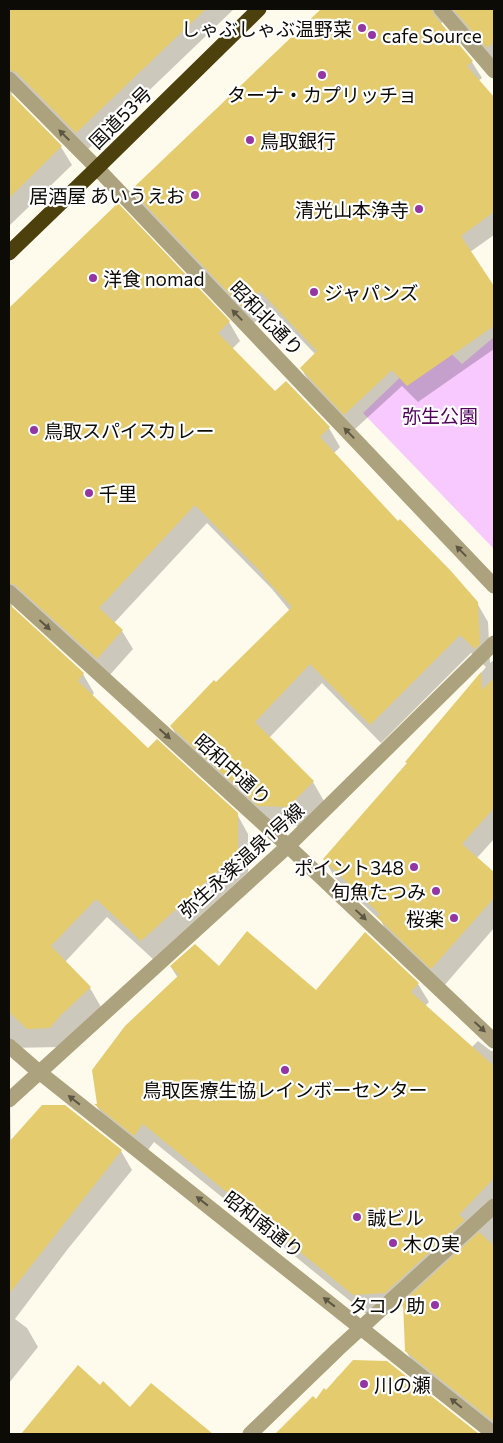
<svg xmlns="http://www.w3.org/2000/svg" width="503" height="1443" viewBox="0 0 503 1443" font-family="Commissioner,'Noto Sans JP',sans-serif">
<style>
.green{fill:#f8c9ff}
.shadow{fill:#0003}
.building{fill:#e3cb6e}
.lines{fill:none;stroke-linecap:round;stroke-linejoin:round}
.street{stroke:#aca27d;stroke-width:15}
.highway{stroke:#4c400c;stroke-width:15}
.oneway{fill:#5c5642}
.poi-dot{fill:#9236a1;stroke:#fff;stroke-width:2}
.labels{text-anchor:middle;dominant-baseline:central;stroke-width:4.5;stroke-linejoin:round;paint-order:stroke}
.poi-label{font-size:19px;fill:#0d0b06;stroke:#fff;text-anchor:start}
.street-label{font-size:19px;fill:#0d0b06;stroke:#fff}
.park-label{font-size:19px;fill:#51035c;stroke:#fff}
</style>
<rect width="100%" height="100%" fill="#fffbec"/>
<!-- green -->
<path class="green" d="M494 337V549L363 413 438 341 462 364Z"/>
<!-- shadow -->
<path class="shadow" d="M9 9H234L87 150 12 91 11 96 61 147 72 165 9 226V62L16 54 9 47Z
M324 9H494V61L445 18 441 24 472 62 482 78 478 81 494 99V235L470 252 494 288V349L418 402 402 386 354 430 311 385 301 368 316 355 270 307 253 324 142 207 133 191Z
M118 205 229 322 240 341 232 349 275 393 286 382 329 428 340 447 334 453 398 523 477 603 488 622 490 663 494 660V839L476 859 494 874V928L443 987 389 936 381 921 335 878 324 859 408 763 407 762 486 667 471 653 381 743 322 683 269 738 313 782 324 801 299 826 270 825 182 745 171 726 290 611 272 589 207 523 114 623 122 631 133 649 108 677 18 601 12 605 11 609 83 674 94 693 92 696 148 750 237 814 248 834V872L153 959 107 917 65 962 90 988 101 1007 61 1047 9 1048V310Z
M171 967 219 968 316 991 418 984 429 1002 425 1006 471 1048 478 1041 491 1051H494V1431L417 1370 406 1351 405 1304 396 1312 365 1313 154 1142 145 1154 107 1123 96 1105 178 978Z
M9 1052 11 1141 64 1106 121 1151 132 1170 67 1250 15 1319 27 1328 38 1347 9 1383Z
M387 1362 477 1434H277L313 1398 316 1401 326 1392Z
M78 1367 100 1386 130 1409 151 1385 211 1434H22Z"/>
<!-- building -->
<path class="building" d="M9 9H206L76 133 16 72 9 70Z
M321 9H432L434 15 473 61 467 66 494 97V212L461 236 494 286V326L407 386 392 370 344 415 300 368 317 351 260 291 243 308 131 190Z
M453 9H494V42L487 48Z
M9 92 62 146 9 198Z
M118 203 230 321 218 333 275 391 286 381 330 427 320 437 398 521 400 519 450 570 478 602 480 644 475 649 460 635 370 725 310 664 255 722 314 781 288 807 258 806 170 726 214 680 216 682 292 607 263 576 264 575 195 505 99 608 123 630 97 659 15 585 9 583V308Z
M9 604 84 673 78 681 148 748 157 739 238 813V853L141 941 96 899 51 946 91 987 60 1016 50 1028 27 1029 9 1012Z
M481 672 482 690 494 678V808L462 844 494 872V898L431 969 377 917 380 914 323 859 407 763 405 762Z
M247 931 316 990 365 932 419 983 411 992 494 1066V1178L459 1215 465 1220 385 1293 353 1295 143 1124 134 1136 94 1104H97L92 1070 125 1026 179 975 170 966 195 944 219 966Z
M42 1105H65L122 1150 9 1294V1142Z
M479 1232 494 1246V1422L405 1351 403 1302Z
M353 1360 387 1361 479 1434H275L313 1396 316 1399 324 1388 326 1390Z
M78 1365 100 1385 103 1381 130 1407 151 1383 213 1434H21Z"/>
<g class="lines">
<!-- street -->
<path class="street" d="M441 9 494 71
M9 79 97 168 494 586
M9 592 288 846 494 1041
M9 1046 39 1072 494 1434
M9 1100 288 846 494 643
M250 1434 338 1349 494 1206"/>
<!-- highway -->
<path class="highway" d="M9 253 97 168 259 9"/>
</g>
<!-- one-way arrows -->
<defs><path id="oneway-solid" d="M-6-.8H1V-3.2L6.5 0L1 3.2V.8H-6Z" transform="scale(1.25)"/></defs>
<g class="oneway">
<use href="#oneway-solid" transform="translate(64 135) rotate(-135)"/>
<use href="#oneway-solid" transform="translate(237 315) rotate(-134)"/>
<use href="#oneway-solid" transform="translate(349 433) rotate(-134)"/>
<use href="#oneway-solid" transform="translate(461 551) rotate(-134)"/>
<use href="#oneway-solid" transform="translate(45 625) rotate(42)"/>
<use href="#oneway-solid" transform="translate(165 734) rotate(42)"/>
<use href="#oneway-solid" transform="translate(361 915) rotate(43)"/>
<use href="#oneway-solid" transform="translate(480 1027) rotate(43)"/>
<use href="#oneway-solid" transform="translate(74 1100) rotate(-142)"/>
<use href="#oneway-solid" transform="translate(202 1201) rotate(-142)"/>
<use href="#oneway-solid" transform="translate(329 1302) rotate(-142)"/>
<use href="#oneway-solid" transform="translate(456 1403) rotate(-141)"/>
</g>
<!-- markers -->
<g class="poi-dot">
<circle cx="362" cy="28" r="5"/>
<circle cx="372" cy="35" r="5"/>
<circle cx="322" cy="75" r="5"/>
<circle cx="250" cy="140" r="5"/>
<circle cx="195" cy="195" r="5"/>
<circle cx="419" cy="209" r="5"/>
<circle cx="93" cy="278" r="5"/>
<circle cx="314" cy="292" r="5"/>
<circle cx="34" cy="430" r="5"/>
<circle cx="89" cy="493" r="5"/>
<circle cx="414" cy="867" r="5"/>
<circle cx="436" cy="891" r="5"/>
<circle cx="454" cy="918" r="5"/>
<circle cx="285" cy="1070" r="5"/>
<circle cx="357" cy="1217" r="5"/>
<circle cx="393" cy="1243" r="5"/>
<circle cx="435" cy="1305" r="5"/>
<circle cx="364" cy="1384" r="5"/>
</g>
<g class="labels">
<!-- poi labels -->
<g class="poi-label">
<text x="352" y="28" text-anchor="end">しゃぶしゃぶ温野菜</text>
<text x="382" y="35">cafe Source</text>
<text x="322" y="94" text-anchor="middle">ターナ・カプリッチョ</text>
<text x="260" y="140">鳥取銀行</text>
<text x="185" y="195" text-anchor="end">居酒屋 あいうえお</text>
<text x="409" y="209" text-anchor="end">清光山本浄寺</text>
<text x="103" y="278">洋食 nomad</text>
<text x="324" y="292">ジャパンズ</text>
<text x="44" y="430">鳥取スパイスカレー</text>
<text x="99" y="493">千里</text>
<text x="404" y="867" text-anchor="end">ポイント348</text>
<text x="426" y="891" text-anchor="end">旬魚たつみ</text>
<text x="444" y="918" text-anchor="end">桜楽</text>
<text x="285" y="1089" text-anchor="middle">鳥取医療生協レインボーセンター</text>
<text x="367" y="1217">誠ビル</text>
<text x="403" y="1243">木の実</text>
<text x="425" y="1305" text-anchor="end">タコノ助</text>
<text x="374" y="1384">川の瀬</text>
</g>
<!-- street labels -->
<g class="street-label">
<text transform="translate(120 117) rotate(-45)">国道53号</text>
<text transform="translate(267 318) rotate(46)">昭和北通り</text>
<text transform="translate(233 769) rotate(42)">昭和中通り</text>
<text transform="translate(241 860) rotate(-42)">弥生永楽温泉1号線</text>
<text transform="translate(264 1224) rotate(38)">昭和南通り</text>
</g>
<!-- park labels -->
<g class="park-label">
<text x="440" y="415">弥生公園</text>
</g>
</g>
<!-- border -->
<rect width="503" height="1443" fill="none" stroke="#0d0b06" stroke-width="20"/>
</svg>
